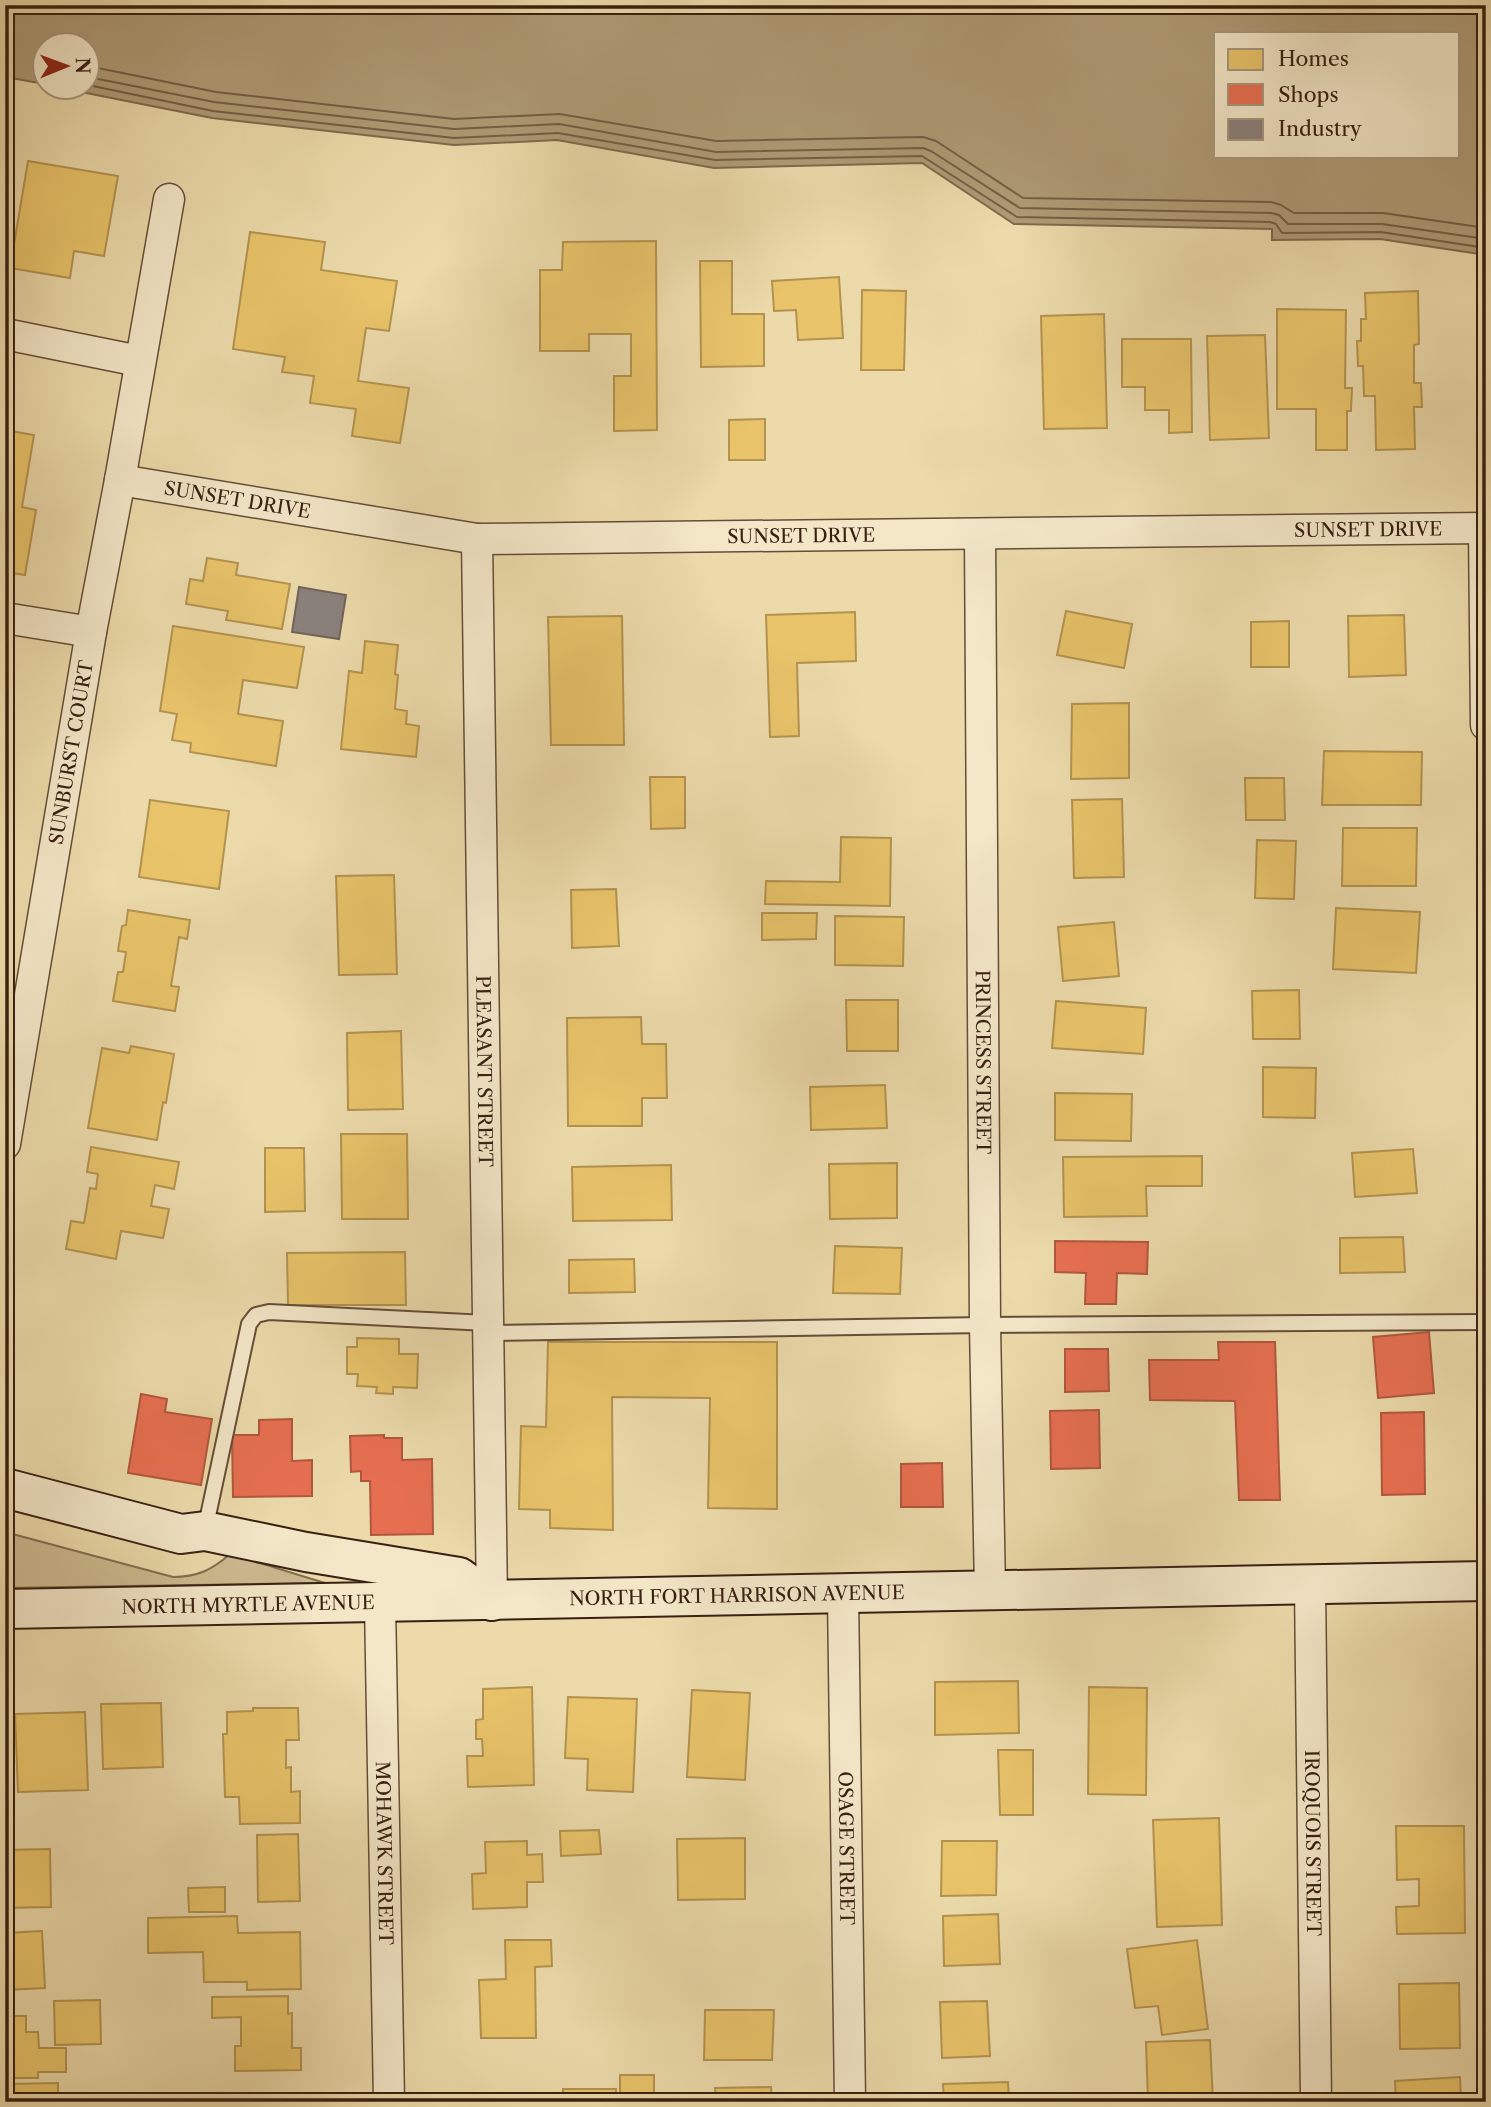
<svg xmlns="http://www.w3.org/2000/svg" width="1491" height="2107" viewBox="0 0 1491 2107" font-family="'Libre Caslon Text',serif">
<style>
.green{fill:#cdba90;stroke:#826d51;stroke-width:2}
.water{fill:#af9b76;stroke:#7f6a4e;stroke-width:2;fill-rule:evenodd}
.homes{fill:#e9c46a;stroke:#b49350;stroke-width:2}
.shops{fill:#e76f51;stroke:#b2573e;stroke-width:2}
.industry{fill:#8a817c;stroke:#71645c;stroke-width:2}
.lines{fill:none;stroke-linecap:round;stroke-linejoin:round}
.shore{stroke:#745e44;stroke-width:2}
.lane-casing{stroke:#654e38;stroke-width:18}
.street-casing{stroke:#654e38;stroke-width:33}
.secondary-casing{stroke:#382012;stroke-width:42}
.lane{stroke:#f3e7c8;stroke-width:14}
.street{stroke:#f3e7c8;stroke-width:30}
.secondary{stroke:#f3e7c8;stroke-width:38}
.labels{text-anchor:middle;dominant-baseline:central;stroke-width:7;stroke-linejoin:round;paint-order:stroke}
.street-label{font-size:19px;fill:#382012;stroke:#f3e7c8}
</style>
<rect width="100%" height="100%" fill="#ecdaaa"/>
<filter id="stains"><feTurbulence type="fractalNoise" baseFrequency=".00286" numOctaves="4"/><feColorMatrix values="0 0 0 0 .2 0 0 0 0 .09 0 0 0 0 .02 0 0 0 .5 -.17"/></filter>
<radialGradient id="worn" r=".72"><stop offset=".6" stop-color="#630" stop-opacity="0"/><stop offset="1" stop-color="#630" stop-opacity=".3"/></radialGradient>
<!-- green -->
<path class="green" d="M5 1532 173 1577C197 1577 212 1570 230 1554L325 1583 5 1588Z"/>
<!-- water -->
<path class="water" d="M5 5H1486V255L1380 239 1272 240V229L1014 224 922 163 714 168 557 140 454 145 212 118 61 88H88V46H46L45 84 5 77ZM1216 33H1458V156H1216Z"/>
<!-- homes -->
<path class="homes" d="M28 161 118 176 104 256 74 251 70 278 10 268Z
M250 232 325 242 321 270 397 281 389 331 366 328 358 381 409 388 400 443 352 436 356 409 310 403 314 376 282 372 285 357 233 349Z
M656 241 657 430 614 431V376H631V334H589V351H540V270H562L563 242Z
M700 261H732V314H764V366L701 367Z
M839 277 843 338 798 340 796 310 774 311 772 281Z
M862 290 906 291 904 370H861Z
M1418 291 1419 344 1414 345V383H1421L1422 407H1414L1415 449 1376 450 1375 396H1364L1363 366H1358L1357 341H1361V319H1366L1365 293Z
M1277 309 1346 310 1345 388H1352L1351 411H1347V450H1316V409H1277Z
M1104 314 1107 428 1044 429 1041 316Z
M1265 335 1269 438 1210 440 1207 336Z
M1122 339H1191L1192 432 1169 433V410H1145V387H1122Z
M765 419V460H729V420Z
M5 430 34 435 22 507 36 510 25 575 5 572Z
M207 558 238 563 236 575 290 584 282 629 226 620 228 611 186 604 190 579 203 581Z
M1066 611 1132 624 1124 668 1057 655Z
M855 612 856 661 797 663 799 736 770 737 766 615Z
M1404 615 1406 675 1349 677 1348 616Z
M622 616 624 745H551L548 617Z
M1289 621V667H1251V622Z
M173 626 304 647 297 688 243 680 238 714 283 721 276 766 190 752 191 743 172 740 177 714 160 711Z
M365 641 398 645 395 674 398 675 395 709 407 711 406 724 419 726 416 757 341 749 349 671 362 673Z
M1129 703V778L1071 779 1072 704Z
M1324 751 1422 752 1421 805H1322Z
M650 777H685V828L651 829Z
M1245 778H1284L1285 820H1246Z
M1122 799 1124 877 1074 878 1072 800Z
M150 800 229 811 219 889 139 877Z
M1343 828H1417L1416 886H1342Z
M841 837 891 838 890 906 765 904 766 881 840 882Z
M1257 840 1296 841 1294 899 1255 898Z
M394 875 397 974 339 975 336 876Z
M616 889 619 946 572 948 571 890Z
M1336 908 1420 912 1416 973 1333 969Z
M128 910 190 920 187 939 179 937 171 986 179 987 175 1011 113 1001 118 972H123L126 952 118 951 122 926 126 925Z
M762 913H817L816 939 762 940Z
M835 916 904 917 903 966 835 965Z
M1114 922 1119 976 1063 981 1058 927Z
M1299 990 1300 1039H1253L1252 991Z
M846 1000H898V1051H847Z
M1056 1001 1146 1008 1143 1054 1052 1048Z
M641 1017 642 1044H666L667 1098H642V1126H568L567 1018Z
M401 1031 403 1109 348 1110 347 1033Z
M131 1046 174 1054 166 1103 163 1102 157 1140 88 1128 102 1048 129 1053Z
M1263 1067 1316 1068 1315 1118 1263 1117Z
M885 1085 887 1128 811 1130 810 1087Z
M1055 1093 1132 1094 1131 1141 1055 1140Z
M341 1134H407L408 1219H342Z
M91 1147 179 1162 174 1189 155 1185 151 1206 169 1209 163 1238 121 1231 116 1259 66 1249 71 1221 84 1223 90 1188 96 1189 98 1174 87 1172Z
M265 1148H304L305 1211 265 1212Z
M1413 1149 1417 1193 1355 1197 1352 1153Z
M1202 1156V1186H1146L1147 1216 1064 1217 1063 1157Z
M897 1163V1218L830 1219 829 1164Z
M671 1165 672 1220 573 1221 572 1167Z
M1403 1237 1405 1272 1340 1273V1238Z
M835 1246 902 1248 900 1294 833 1293Z
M405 1252 406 1305H288L287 1253Z
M634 1259 635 1292 569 1293V1260Z
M357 1338 399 1339V1354H418L417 1388 393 1387V1394L376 1393 377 1387 357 1386 358 1374H347V1347H357Z
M548 1342H777V1509L708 1508 710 1398 612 1397 613 1530 550 1528V1510L519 1509 521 1426 546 1427Z
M1018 1681 1019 1733 935 1735V1682Z
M532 1687 534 1785 468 1787 467 1756H483L482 1739H476V1720L483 1719V1689Z
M1089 1687 1147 1688 1146 1795 1088 1794Z
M692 1690 750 1693 745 1780 687 1777Z
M568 1697 637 1699 633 1792 587 1790 588 1759 565 1758Z
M161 1703 163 1767 103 1769 101 1704Z
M253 1708H298L299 1740H286V1768L291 1767V1792L300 1791V1823L240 1824 239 1797H225L223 1734H227V1712L253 1711Z
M85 1712 88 1790 18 1792 15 1714Z
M998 1750H1033V1815H1000Z
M1219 1818 1222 1925 1157 1927 1153 1820Z
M1396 1826H1464L1465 1933 1397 1934 1396 1907 1419 1906V1879L1397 1880Z
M599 1830 601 1854 561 1856 560 1831Z
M298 1834 300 1901 258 1902 257 1835Z
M745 1838V1899L678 1900 677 1839Z
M527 1841V1855L542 1854 543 1882H527V1907L473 1909 472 1874 486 1873 485 1842Z
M942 1841H997L996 1895 941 1896Z
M50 1849 51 1907 5 1908V1850Z
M225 1887V1912H189L188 1888Z
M998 1914 1000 1964 944 1966 943 1916Z
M237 1916 238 1933 300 1932 301 1989 247 1990V1982H204L203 1952 148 1953V1918Z
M42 1931 45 1988 5 1990V1933Z
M505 1940H551L552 1966 535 1967 536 2038H481L479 1980 506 1979Z
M1197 1940 1208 2029 1162 2035 1158 2006 1135 2008 1127 1949Z
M1459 1983 1460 2048 1400 2049 1399 1984Z
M288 1996V2014L292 2013V2048H301V2070L235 2071V2046H241V2017L212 2018V1997Z
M100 2000 101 2044 55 2045 54 2001Z
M987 2001 990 2056 942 2058 940 2002Z
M705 2010H774L772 2060H704Z
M5 2016H26V2032H38L39 2048H66V2072H38V2078H5Z
M1210 2040 1213 2102H1148L1146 2042Z
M620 2075H654V2102H620Z
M1460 2077 1461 2102H1396L1395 2081Z
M1008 2082 1009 2102H944L943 2084Z
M58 2083V2102H5V2098H9V2084Z
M771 2087 772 2102H716L715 2088Z
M563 2089H616V2102H563Z"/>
<!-- shops -->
<path class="shops" d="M1055 1241 1148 1242 1147 1274 1117 1273 1116 1304H1085L1086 1273 1055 1272Z
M1429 1332 1434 1393 1378 1398 1373 1337Z
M1218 1342H1275L1280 1500H1239L1235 1401 1150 1400 1149 1360H1219Z
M1065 1349H1108L1109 1391 1065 1392Z
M141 1394 167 1399 165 1412 212 1419 201 1485 128 1473Z
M1099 1410 1100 1468 1051 1469 1050 1411Z
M1424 1412 1425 1494 1382 1495 1381 1413Z
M292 1419V1461L312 1460V1496L233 1497 232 1435H259V1420Z
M384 1435V1438H402V1460L432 1459 433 1534 371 1535 370 1481H361V1471L351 1472 350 1436Z
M942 1463 943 1507H901V1464Z"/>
<!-- industry -->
<path class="industry" d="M299 587 346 595 339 639 292 632Z"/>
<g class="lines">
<!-- shore -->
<path class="shore" d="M88 66 216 92 454 119 560 114 716 141 923 137 936 141 1023 198 1271 202 1281 205 1294 213H1383L1486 228
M88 77 214 102 454 129 559 124 716 152 923 148 931 151 1020 208 1271 213 1279 215 1288 224H1382L1486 239
M88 85 213 111 454 138 558 133 715 160 922 156 1017 217 1270 222 1276 224 1282 233 1381 232 1486 248"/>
<!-- lane casing -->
<g class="lane-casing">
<path id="lane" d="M487 1333 985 1325 1486 1322
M205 1530 249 1324 256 1315 269 1312 487 1323"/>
</g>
<!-- street casing -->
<g class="street-casing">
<g id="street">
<path d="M5 334 139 361"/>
<path id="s1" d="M120 480 477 539 1486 528"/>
<path d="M1484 528 1486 725"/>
<path id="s2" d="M980 534 985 1325 990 1591"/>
<path id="s3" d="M477 539 492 1601"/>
<path d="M5 618 91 632"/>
<path id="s4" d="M5 1144 91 632 120 480 169 199"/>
<path id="s5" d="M1310 1584 1316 2102"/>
<path id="s6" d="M843 1594 850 2102"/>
<path id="s7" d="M380 1603 389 2102"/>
</g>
</g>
<!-- secondary casing -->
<g class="secondary-casing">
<g id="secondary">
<path d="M5 1488 181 1534 205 1531 306 1552 459 1577 492 1601"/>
<path id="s8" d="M5 1609 1486 1581"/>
</g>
</g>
<!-- lane -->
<use href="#lane" class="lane"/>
<!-- street -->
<use href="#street" class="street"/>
<!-- secondary -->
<use href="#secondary" class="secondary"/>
</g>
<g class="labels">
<!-- street labels -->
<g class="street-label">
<text stroke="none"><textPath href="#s1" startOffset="119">SUNSET DRIVE</textPath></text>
<text stroke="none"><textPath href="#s1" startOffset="1253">SUNSET DRIVE</textPath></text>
<text stroke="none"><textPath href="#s1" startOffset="686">SUNSET DRIVE</textPath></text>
<text stroke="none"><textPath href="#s4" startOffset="397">SUNBURST COURT</textPath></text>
<text stroke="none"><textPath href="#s2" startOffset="528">PRINCESS STREET</textPath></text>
<text stroke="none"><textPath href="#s3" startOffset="532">PLEASANT STREET</textPath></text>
<text stroke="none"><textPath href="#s8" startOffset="732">NORTH FORT HARRISON AVENUE</textPath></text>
<text stroke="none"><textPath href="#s8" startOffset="243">NORTH MYRTLE AVENUE</textPath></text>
<text stroke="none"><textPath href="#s5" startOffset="259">IROQUOIS STREET</textPath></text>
<text stroke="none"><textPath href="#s6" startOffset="254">OSAGE STREET</textPath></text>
<text stroke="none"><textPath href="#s7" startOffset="250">MOHAWK STREET</textPath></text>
</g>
</g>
<!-- margin -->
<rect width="1491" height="2107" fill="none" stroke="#ecdaaa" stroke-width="28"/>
<rect x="7" y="7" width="1477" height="2093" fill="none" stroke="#382012" stroke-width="3.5"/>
<rect x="14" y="14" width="1463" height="2079" fill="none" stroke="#382012" stroke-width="2"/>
<!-- legend -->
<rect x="1214" y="32" width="245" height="126" fill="#f3e7c8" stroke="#a8977f" stroke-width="2"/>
<rect x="1228" y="49" width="35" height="21" fill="#e9c46a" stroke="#a8977f" stroke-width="2"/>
<text x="1278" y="66" font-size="21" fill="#382012">Homes</text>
<rect x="1228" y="84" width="35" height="21" fill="#e76f51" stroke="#a8977f" stroke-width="2"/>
<text x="1278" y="102" font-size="21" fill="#382012">Shops</text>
<rect x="1228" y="119" width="35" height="21" fill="#8a817c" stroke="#a8977f" stroke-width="2"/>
<text x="1278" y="136" font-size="21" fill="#382012">Industry</text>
<!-- north arrow -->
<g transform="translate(66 66) rotate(89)"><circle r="33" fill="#f3e7c8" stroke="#a8977f" stroke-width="2"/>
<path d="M0-5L12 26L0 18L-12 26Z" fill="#8f2418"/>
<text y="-10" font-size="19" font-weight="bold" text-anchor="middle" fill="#382012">N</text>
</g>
<rect width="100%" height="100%" filter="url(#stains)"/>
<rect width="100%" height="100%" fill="url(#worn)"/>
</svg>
